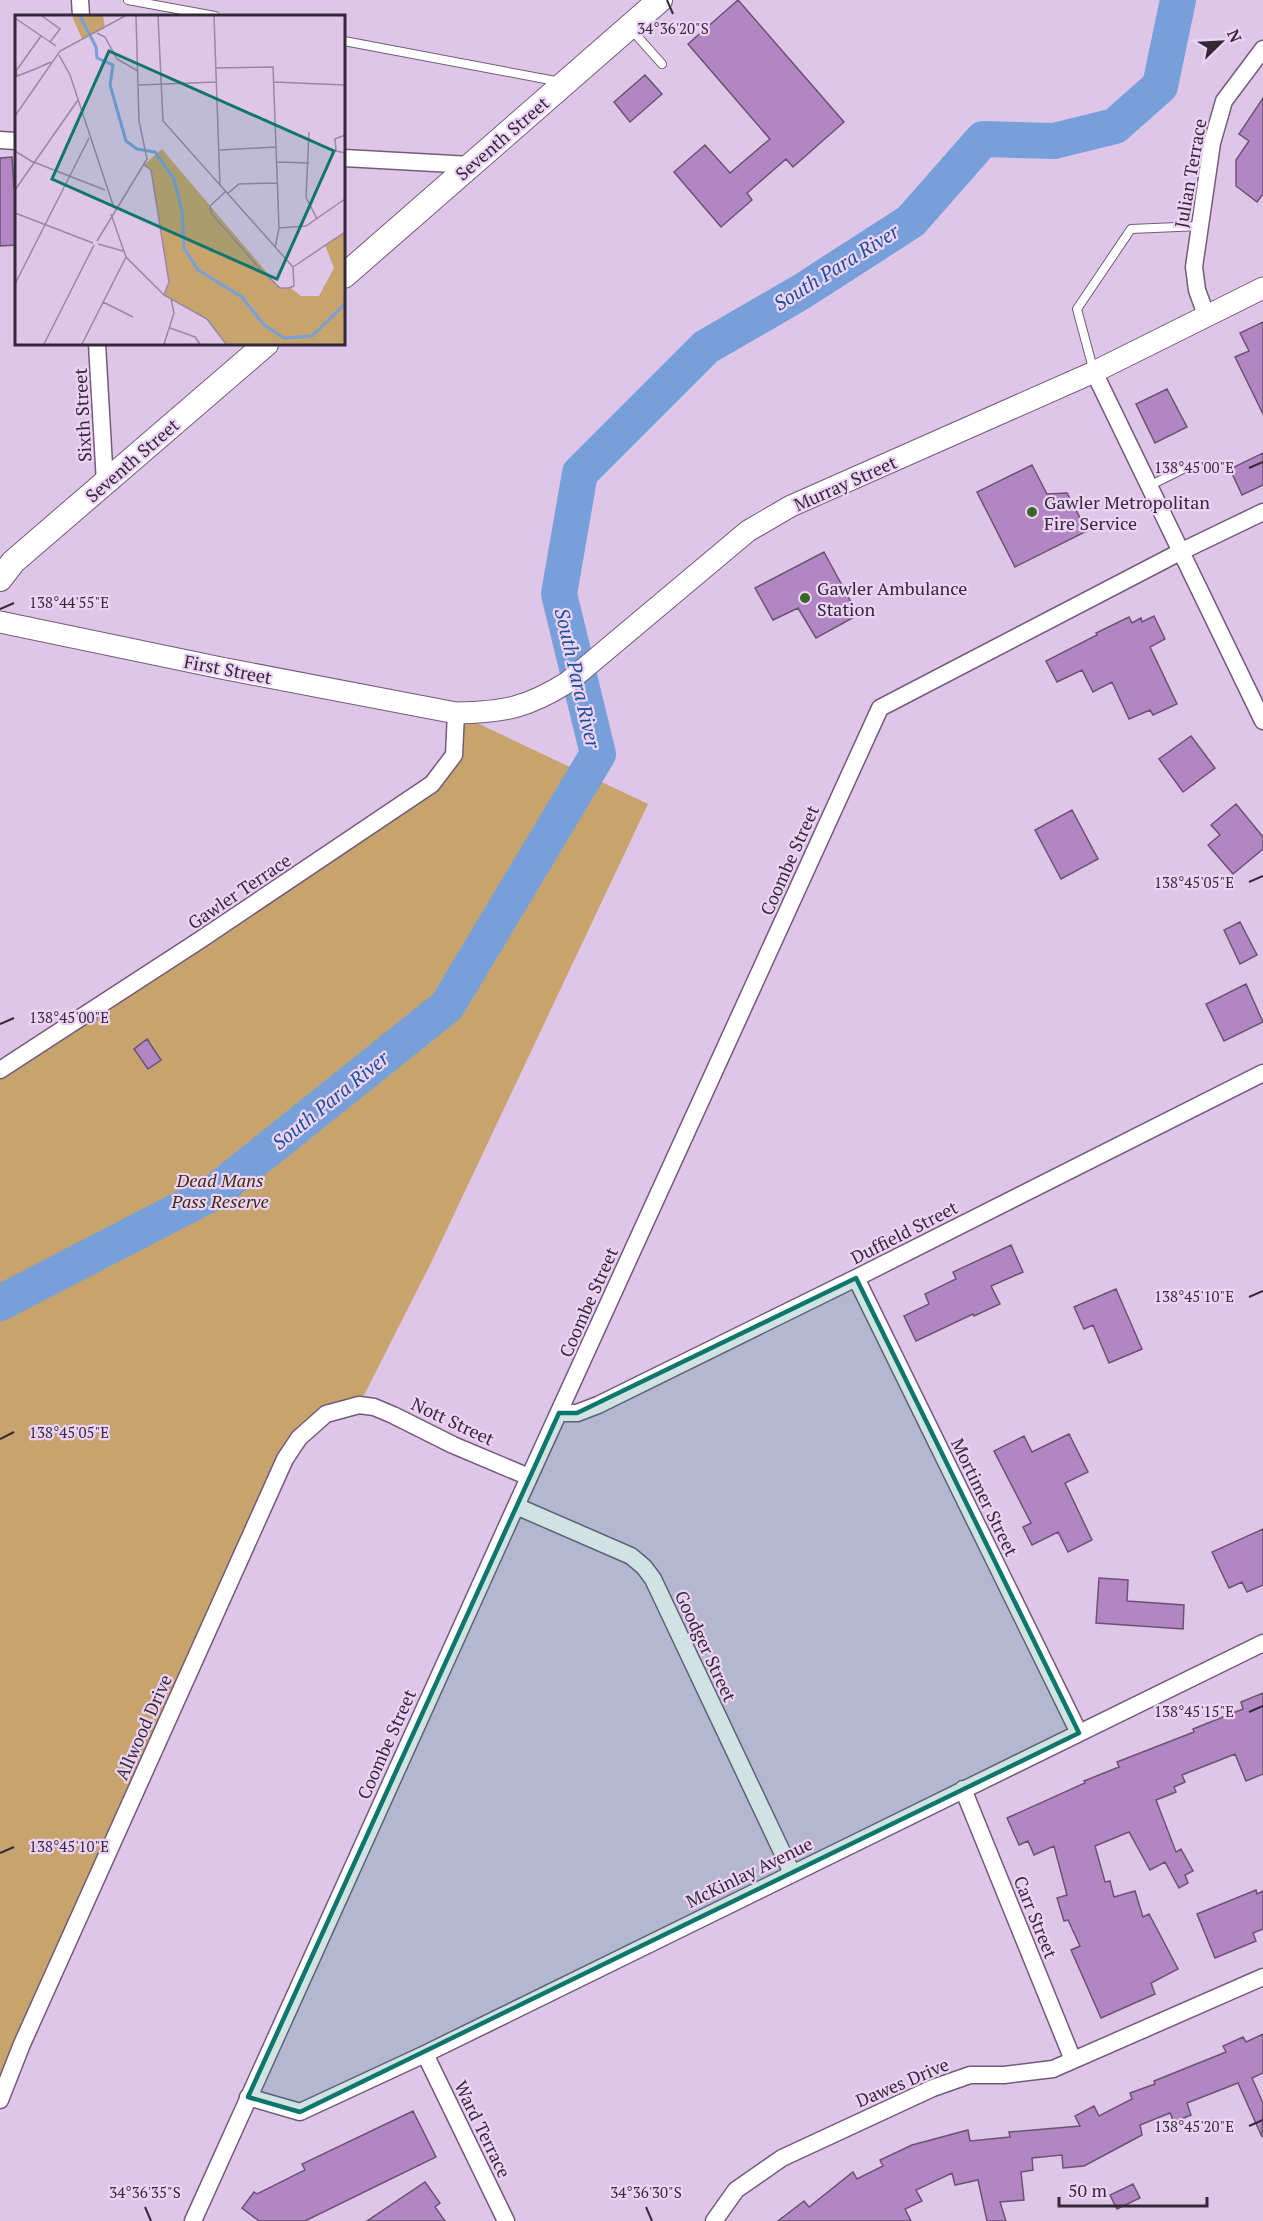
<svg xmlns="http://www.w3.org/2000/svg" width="1263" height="2221" viewBox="0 0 1263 2221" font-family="'PT Serif',serif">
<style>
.green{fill:#c7a36e}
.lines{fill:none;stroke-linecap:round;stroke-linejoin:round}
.river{stroke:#77a0db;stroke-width:36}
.building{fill:#b286c2;stroke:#6a5372;stroke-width:1.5}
.service-casing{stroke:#725b7a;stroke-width:10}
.minor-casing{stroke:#725b7a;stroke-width:19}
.tertiary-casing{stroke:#725b7a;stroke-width:23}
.secondary-casing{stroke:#725b7a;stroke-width:26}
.service{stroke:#fff;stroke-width:8}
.minor{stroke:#fff;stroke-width:16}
.tertiary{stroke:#fff;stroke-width:21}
.secondary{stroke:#fff;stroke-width:24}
.marked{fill:#0f766e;fill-opacity:0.2;stroke:#0f766e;stroke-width:4.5;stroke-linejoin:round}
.ticks{fill:none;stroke:#332937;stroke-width:2}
.poi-dot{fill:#3a6725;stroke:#edd3f6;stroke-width:2}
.labels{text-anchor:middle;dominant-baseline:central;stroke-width:4.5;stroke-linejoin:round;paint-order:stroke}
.street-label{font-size:18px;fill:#332937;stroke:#edd3f6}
.poi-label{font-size:18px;fill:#332937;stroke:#edd3f6;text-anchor:start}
.park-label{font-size:18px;font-style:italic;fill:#402e11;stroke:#edd3f6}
.water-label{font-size:20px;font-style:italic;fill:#1c5197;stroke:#edd3f6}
.inset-river{fill:none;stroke:#77a0db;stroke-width:3}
.inset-road{fill:none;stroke:#9a87a2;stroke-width:1.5}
.view{fill:#0f766e;fill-opacity:0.15;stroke:#0f766e;stroke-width:3}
.inset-edge{fill:none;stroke:#332937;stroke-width:3}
.ticks-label{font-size:15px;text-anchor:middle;fill:#332937;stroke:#edd3f6;stroke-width:4.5;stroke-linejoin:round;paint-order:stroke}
</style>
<rect width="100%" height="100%" fill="#dfc6e9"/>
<!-- green -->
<path class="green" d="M456 713 648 804 431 1263 359 1405 299 1438 0 2100V1070L432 784 454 755Z"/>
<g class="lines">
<!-- river -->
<path class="river" d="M0 1303 216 1191 447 1006 598 754 559 594 580 473 706 347 801 292 911 221 983 139 1054 141 1115 126 1160 86 1178 0"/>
</g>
<!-- building -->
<path class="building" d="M738 0 844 122 793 167 786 159 747 193 752 200 721 227 674 172 705 145 730 173 770 139 688 44Z
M645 75 662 94 630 122 614 102Z
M1263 98V194L1257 202 1236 186V160L1249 141 1239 134Z
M12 157 14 188H16V245L0 246V158Z
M1263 322V414L1235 357 1249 351 1240 333Z
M1167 389 1187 427 1155 443 1136 404Z
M1263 453V485L1242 495 1230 469Z
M1032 465 1047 494 1067 493 1087 531 1015 567 977 492Z
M824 552 858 615 816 638 798 608 773 620 755 588Z
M1154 616 1165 639 1150 647 1177 704 1153 715 1150 710 1129 719 1112 682 1093 692 1082 670 1057 682 1046 661 1097 635 1096 633 1129 617 1132 623 1141 618 1142 622Z
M1191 736 1215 768 1183 792 1159 759Z
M1236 804 1263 837V849L1233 874 1208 845 1220 835 1211 825Z
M1072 810 1098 859 1061 879 1035 830Z
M1240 922 1257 955 1240 964 1224 930Z
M1246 984 1263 1022 1224 1041 1206 1004Z
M147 1039 161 1060 148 1069 134 1049Z
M1011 1245 1023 1272 991 1286 1000 1304 974 1316 973 1314 916 1341 904 1316 929 1304 925 1294 956 1279 953 1272Z
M1116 1289 1142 1349 1109 1363 1093 1325 1084 1329 1074 1307Z
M1069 1434 1088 1472 1065 1483 1092 1540 1068 1552 1058 1532 1032 1545 1023 1527 1031 1523 994 1451 1024 1436 1032 1452Z
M1263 1529V1585L1247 1592 1242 1582 1229 1588 1212 1552Z
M1099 1578 1128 1580 1127 1601 1184 1605 1183 1629 1096 1623Z
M1263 1693V1774L1246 1781 1235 1754 1182 1775 1185 1782 1174 1787 1176 1792 1156 1800 1176 1852 1181 1849 1193 1871 1185 1875 1188 1883 1179 1888 1165 1862 1150 1870 1129 1832 1095 1846 1105 1882 1110 1881 1114 1897 1135 1891 1143 1917 1149 1914 1178 1969 1151 1983 1155 1994 1101 2018 1071 1950 1080 1946 1068 1920 1064 1921 1057 1898 1067 1895 1054 1846 1034 1855 1028 1841 1019 1845 1007 1818 1085 1783 1084 1781 1119 1767 1117 1762 1194 1732 1193 1729 1243 1709 1241 1702Z
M1256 1890 1257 1894 1263 1891V1929L1253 1933 1256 1941 1215 1958 1197 1914Z
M1263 2034V2073L1252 2078 1263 2103 1262 2137 1238 2083 1187 2103 1191 2115 1174 2122 1170 2113 1140 2125 1142 2135 1084 2166 1063 2168 1062 2155 1032 2158 1033 2170 1021 2172 1024 2200 1000 2202 1006 2221H987L978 2180 955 2185 952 2173 916 2190 922 2201 905 2209 911 2221H778L804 2201 809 2207 853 2172 857 2179 883 2166 880 2160 912 2145 968 2130 970 2141 1010 2137 1009 2132 1080 2126 1075 2116 1094 2106 1099 2116 1132 2099 1130 2093 1155 2084 1154 2081 1226 2052 1223 2046 1243 2037 1246 2042Z
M413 2111 436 2157 305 2221H259L242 2208 254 2192 257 2194 305 2170 302 2164Z
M425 2182 440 2203 435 2207 445 2221H367Z
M1133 2184 1140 2198 1117 2209 1110 2195Z"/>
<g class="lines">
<!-- service casing -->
<g class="service-casing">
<path id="service" d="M128 0 215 16
M629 27 662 64
M344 41 561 82
M1094 372 1077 309 1131 229 1200 226
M1149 486 1185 468"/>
</g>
<!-- minor casing -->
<g class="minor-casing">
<path id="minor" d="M80 0 81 16
M0 140 16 141
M344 158 471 165
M1206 315 1197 290 1194 267 1212 143 1224 101 1263 49
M97 344 105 483
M1094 372 1263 721
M0 1070 200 940 432 784 454 755 456 713
M856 1278 1079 1733
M559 1413H577L598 1405 856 1278 1263 1073
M516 1506 631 1556 644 1567 653 1579 792 1873
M963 1789 1073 2060
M425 2054 506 2221
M248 2097 300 2112 425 2054 1263 1643
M0 2100 22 2044 285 1459 299 1438 326 1414 359 1405 374 1407 393 1415 453 1445 529 1477
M193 2221 516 1506 880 708 1180 552 1263 512
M714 2221 736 2190 782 2158 933 2088 970 2075H1004L1053 2069 1263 1977"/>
</g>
<!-- tertiary casing -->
<g class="tertiary-casing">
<path id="tertiary" d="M0 622 221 668 456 713C504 712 527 708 568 682L748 531 791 506 1094 372 1263 288"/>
</g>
<!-- secondary casing -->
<g class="secondary-casing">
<path id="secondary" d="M344 276 660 0
M0 579 13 562 266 344"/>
</g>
<!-- service -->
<use href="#service" class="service"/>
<!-- minor -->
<use href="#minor" class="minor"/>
<!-- tertiary -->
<use href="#tertiary" class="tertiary"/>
<!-- secondary -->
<use href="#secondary" class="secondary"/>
</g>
<!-- marked area -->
<path class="marked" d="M856 1278 1079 1733 300 2112 248 2097 559 1413H577Z"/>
<!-- ticks -->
<path class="ticks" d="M667 0 673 14M1249 468 1263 462M0 609 14 603M1249 882 1263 876M0 1024 14 1018M1249 1297 1263 1291M0 1439 14 1432M1249 1712 1263 1706M0 1853 14 1847M1249 2126 1263 2120M145 2207 151 2221M646 2207 652 2221"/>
<!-- markers -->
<g class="poi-dot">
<circle cx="1032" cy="512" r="6"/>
<circle cx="805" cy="598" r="6"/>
</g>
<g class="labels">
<!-- street labels -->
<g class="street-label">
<text transform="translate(502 138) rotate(-41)">Seventh Street</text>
<text transform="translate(1190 173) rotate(-80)">Julian Terrace</text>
<text transform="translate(82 415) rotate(-93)">Sixth Street</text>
<text transform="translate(132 460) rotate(-41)">Seventh Street</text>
<text transform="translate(845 483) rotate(-24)">Murray Street</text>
<text transform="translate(228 669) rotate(11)">First Street</text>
<text transform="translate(789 860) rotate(-66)">Coombe Street</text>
<text transform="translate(239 891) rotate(-34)">Gawler Terrace</text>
<text transform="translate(904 1232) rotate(-27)">Duffield Street</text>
<text transform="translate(588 1302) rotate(-66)">Coombe Street</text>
<text transform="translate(453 1421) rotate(25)">Nott Street</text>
<text transform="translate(985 1497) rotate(64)">Mortimer Street</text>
<text transform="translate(706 1646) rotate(65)">Goodger Street</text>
<text transform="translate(143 1727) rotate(-66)">Allwood Drive</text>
<text transform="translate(386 1744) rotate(-66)">Coombe Street</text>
<text transform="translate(749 1872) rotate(-26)">McKinlay Avenue</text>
<text transform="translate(1036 1917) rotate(68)">Carr Street</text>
<text transform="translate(902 2082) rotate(-23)">Dawes Drive</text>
<text transform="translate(483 2129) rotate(64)">Ward Terrace</text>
</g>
<!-- poi labels -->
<g class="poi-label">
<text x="1044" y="502">Gawler Metropolitan<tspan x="1044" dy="21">Fire Service</tspan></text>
<text x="817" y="588">Gawler Ambulance<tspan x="817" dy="21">Station</tspan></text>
</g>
<!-- park labels -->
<g class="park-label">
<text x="220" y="1180">Dead Mans<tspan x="220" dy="21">Pass Reserve</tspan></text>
</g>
<!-- water labels -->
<g class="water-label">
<text transform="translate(836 267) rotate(-32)">South Para River</text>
<text transform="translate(578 678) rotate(77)">South Para River</text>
<text transform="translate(330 1100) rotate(-39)">South Para River</text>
</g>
</g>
<!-- overview -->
<g transform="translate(15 15)">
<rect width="330" height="330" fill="#dfc6e9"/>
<path d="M57 1H88L90 13 67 24ZM147 134 265 273H276L286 281H304L319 253 310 230 330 217V329H211L192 304 149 280 154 269 136 155 129 150Z" fill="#c7a36e"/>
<path class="inset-river" d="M65 1 81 32 82 43 98 50 95 70 111 126 122 134 140 137 159 164 167 196 169 233 183 255 227 282 249 310 269 323 297 321 330 289"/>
<path class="inset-road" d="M27 1 45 14 35 27M143 1 148 106 278 252M199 1 205 171M0 3 41 31M82 18 90 22 102 44 123 56M44 40 55 60 99 193M201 53 258 52 264 213 260 233M18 55 36 47M2 61 1 56 26 21M0 62 20 54M259 67 330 70M124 70 201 67M0 101 45 36 110 1M294 117 291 182 302 204M330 120 320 124 321 136 330 138M205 135 261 132M0 136 16 146 90 175M261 147 294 148M129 150 136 155 154 267 149 280M0 175 63 85M210 177 195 191 196 198 245 254 265 273H274L279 271 278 252M212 179 224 169 262 168M0 198 78 228M96 199 111 242 149 280 192 304 211 329M264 213 291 211 330 184M82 226 132 144 124 106 121 1M83 229 108 236M278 252 330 217M0 269 74 123M88 287 118 302M155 313 180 322 185 329M29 329 79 230M67 329 111 242M149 329 159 298 156 284"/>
<path class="view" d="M94 36 319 136 262 264 37 164Z"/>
<rect width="330" height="330" class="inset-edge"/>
</g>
<g class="ticks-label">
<text x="673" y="34">34°36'20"S</text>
<text x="1194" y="473">138°45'00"E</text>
<text x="69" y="608">138°44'55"E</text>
<text x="1194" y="888">138°45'05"E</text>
<text x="69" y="1023">138°45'00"E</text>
<text x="1194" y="1302">138°45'10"E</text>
<text x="69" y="1438">138°45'05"E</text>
<text x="1194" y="1717">138°45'15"E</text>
<text x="69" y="1852">138°45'10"E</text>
<text x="1194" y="2132">138°45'20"E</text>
<text x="145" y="2198">34°36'35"S</text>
<text x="646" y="2198">34°36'30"S</text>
</g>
<!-- north arrow -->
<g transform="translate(1221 42) rotate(66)" stroke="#edd3f6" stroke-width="4.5" paint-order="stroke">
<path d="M0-4.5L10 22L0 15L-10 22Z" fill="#332937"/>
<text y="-9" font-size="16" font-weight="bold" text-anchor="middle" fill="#332937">N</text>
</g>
<!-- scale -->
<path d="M1059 2197v9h148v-9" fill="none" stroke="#332937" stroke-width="3"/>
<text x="1068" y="2197" font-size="18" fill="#332937" stroke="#edd3f6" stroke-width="4.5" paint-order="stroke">50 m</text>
</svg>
